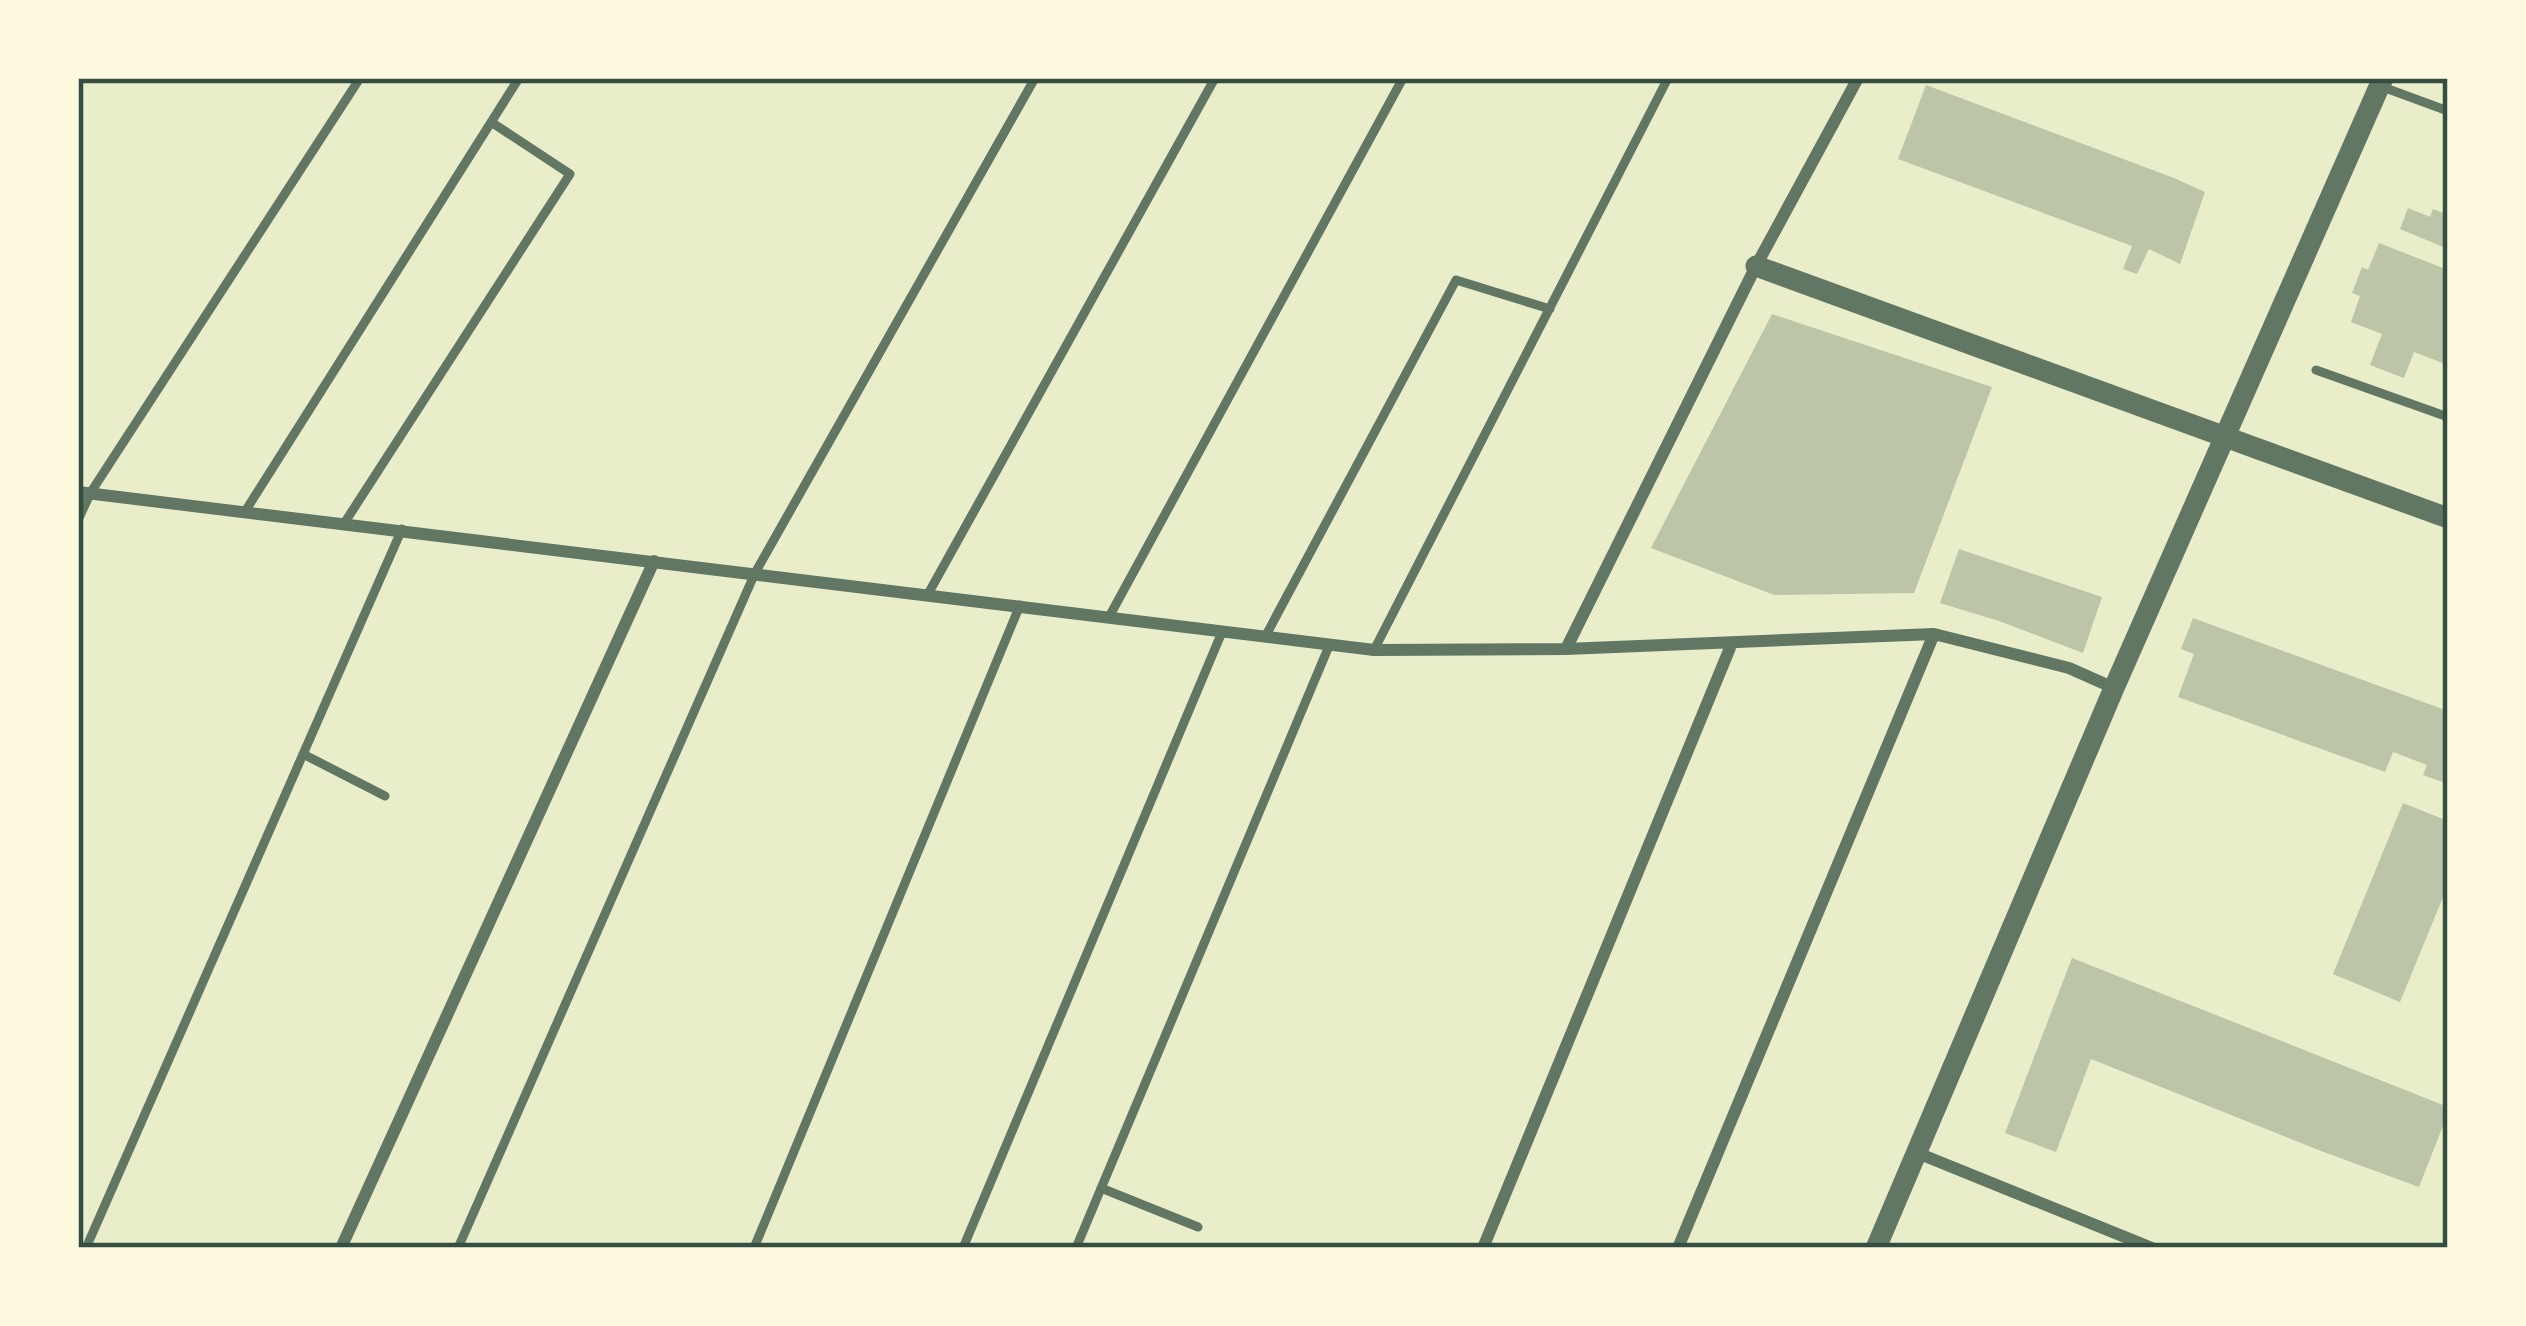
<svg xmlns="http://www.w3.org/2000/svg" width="2526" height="1326" viewBox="0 0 2526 1326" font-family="'Titillium Web',sans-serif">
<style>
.building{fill:#bcc5a7}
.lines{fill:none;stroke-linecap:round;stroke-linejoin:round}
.service{stroke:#617663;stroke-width:9}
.minor{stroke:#617663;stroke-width:12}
.tertiary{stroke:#617663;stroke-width:21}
.neatline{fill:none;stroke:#344e41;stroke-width:4.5}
</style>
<rect width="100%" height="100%" fill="#e9edc9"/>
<!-- building -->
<path class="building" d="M1926 85 2174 178 2205 192 2180 264 2149 249 2137 274 2123 269 2132 246 1898 159Z
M2408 208 2430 217 2433 209 2448 215V249L2400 229Z
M2379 243 2448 270V365L2414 352 2404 378 2370 365 2382 334 2351 322 2360 296 2352 293 2362 267 2368 270Z
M1772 314 1992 387 1914 593 1774 595 1651 548Z
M1959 549 2102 597 2083 653 1999 621 1940 603Z
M2193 618 2448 711V784L2423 775 2427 765 2393 752 2385 772 2178 697 2194 654 2181 649Z
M2403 803 2448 821V885L2400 1002 2333 974Z
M2072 958 2448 1107V1113L2419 1187 2321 1151 2091 1059 2056 1152 2005 1133Z"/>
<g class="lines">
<!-- service -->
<path class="service" d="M2380 86 2448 111
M2316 370 2448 417
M246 510 519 78
M78 520 91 492 360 78
M345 522 570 174 491 122
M928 594 1215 78
M1109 617 1403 78
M1265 637 1456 280 1550 309
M1374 650 1668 78
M303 754 385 796
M1101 1188 1198 1227
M86 1248 402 529
M458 1248 755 573 1035 78
M754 1248 1020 605
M963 1248 1222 632
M1076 1248 1329 646"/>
<!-- minor -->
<path class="minor" d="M78 492 1374 650 1566 649 1934 634 2069 668 2114 688
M1566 649 1756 266 1858 78
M1915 1152 2152 1248
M341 1248 654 561
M1483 1248 1732 643
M1678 1248 1934 634"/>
<!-- tertiary -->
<path class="tertiary" d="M1756 266 2448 518
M1876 1248 2114 688 2383 78"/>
</g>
<!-- border -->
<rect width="2526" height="1326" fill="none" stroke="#fefae0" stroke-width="162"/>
<rect x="81" y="81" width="2364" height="1164" class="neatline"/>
</svg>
